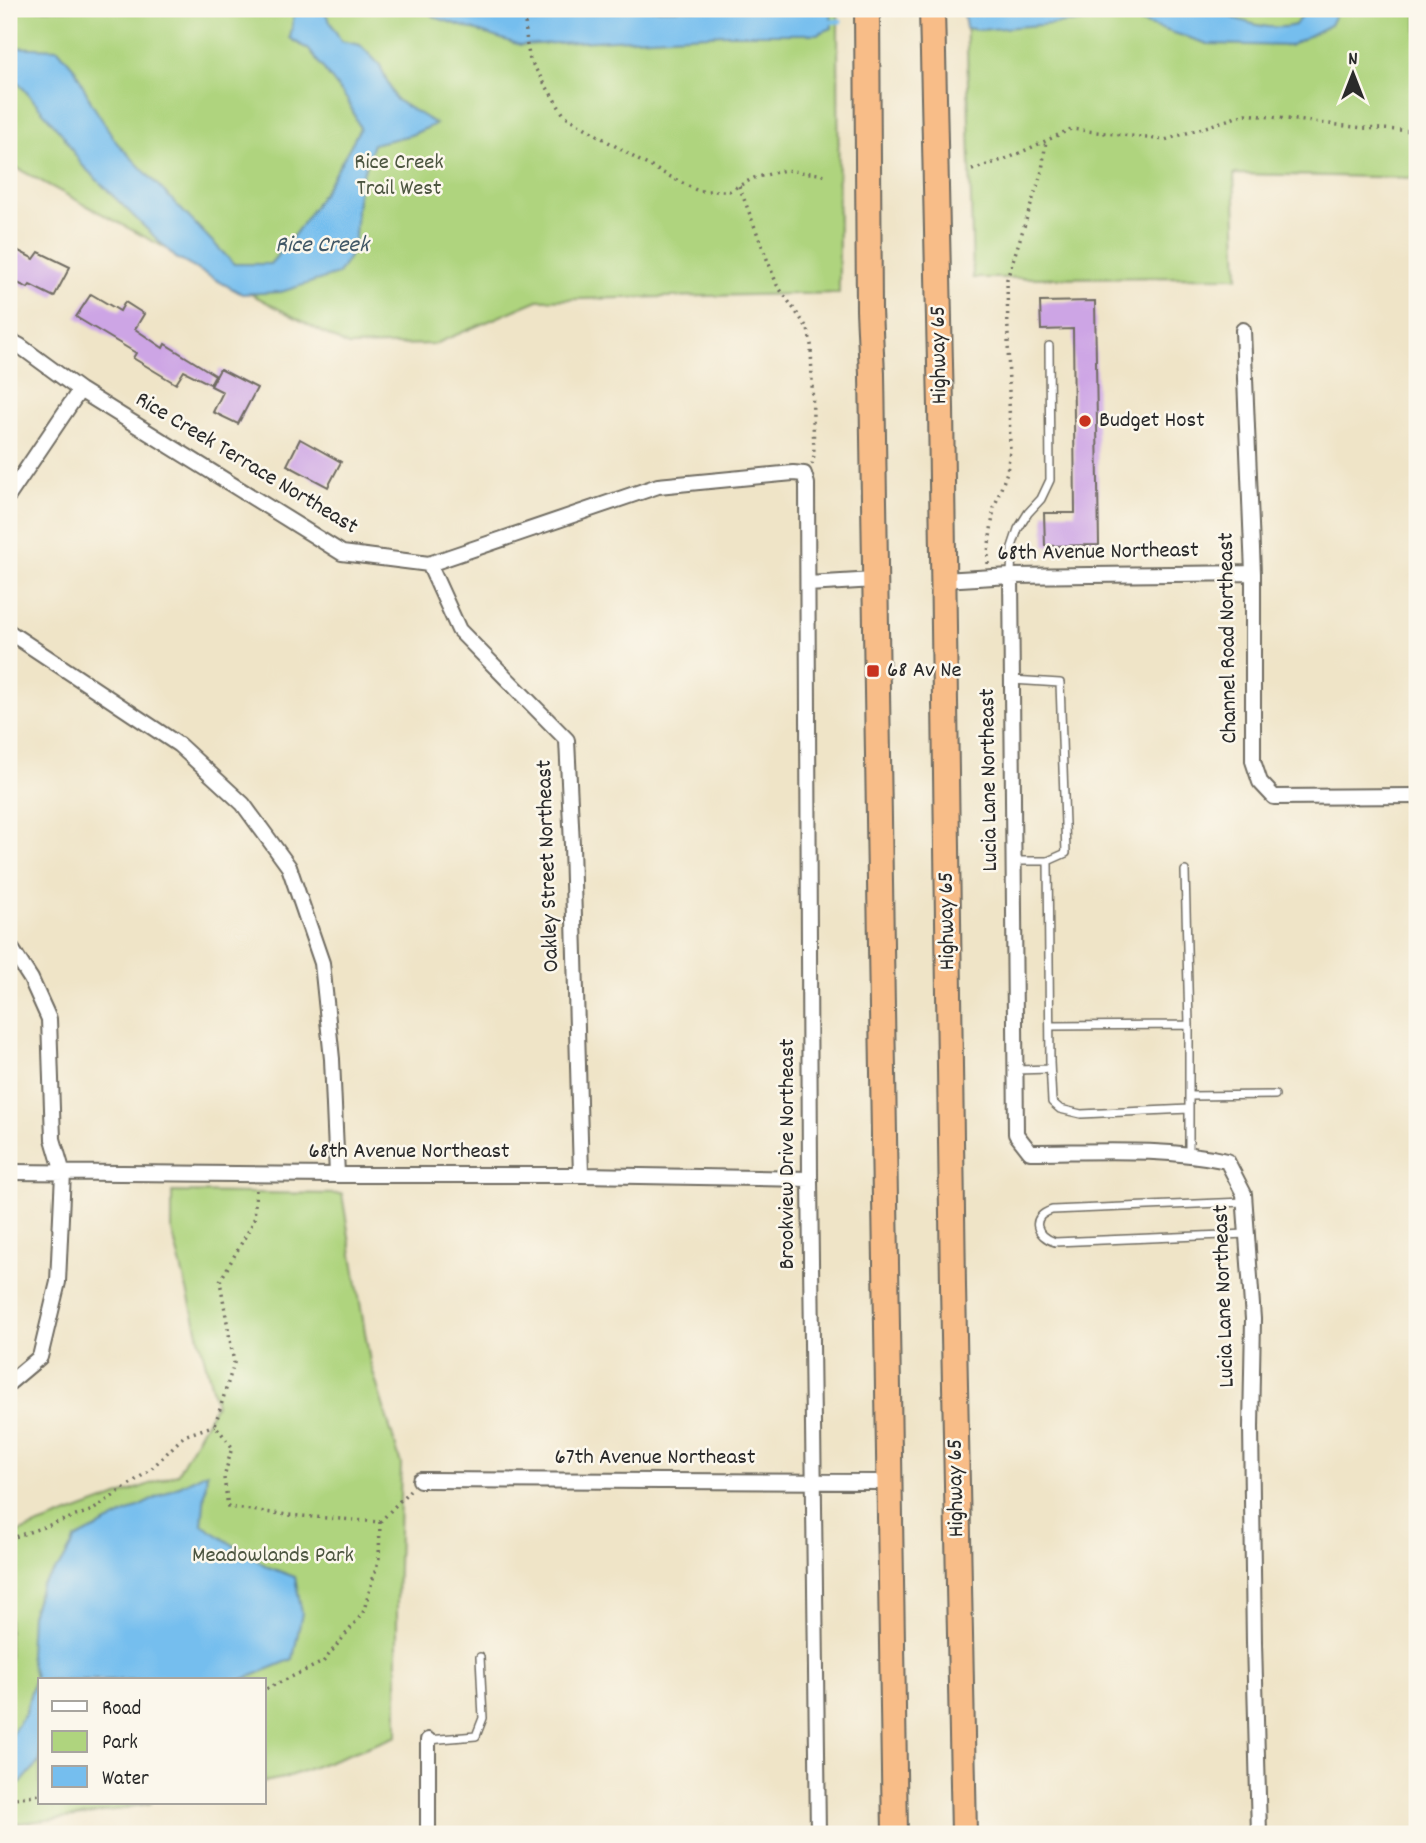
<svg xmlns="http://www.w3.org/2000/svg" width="1426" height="1843" viewBox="0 0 1426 1843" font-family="Dekko,sans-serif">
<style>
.green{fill:#afd47e;stroke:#6d8054;stroke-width:2}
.water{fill:#75beee;stroke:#50748c;stroke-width:2}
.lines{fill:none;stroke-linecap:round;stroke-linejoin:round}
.stream{stroke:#75beee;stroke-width:5}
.building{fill:#cda5e5}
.service-casing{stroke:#706c62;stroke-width:10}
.minor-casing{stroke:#706c62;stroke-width:18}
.trunk-casing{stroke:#706c62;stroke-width:28}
.path{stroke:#706c62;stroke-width:3.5;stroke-dasharray:2 5;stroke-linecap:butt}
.service{stroke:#fff;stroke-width:7}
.minor{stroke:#fff;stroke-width:14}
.trunk{stroke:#f8bd88;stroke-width:24}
.poi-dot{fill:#c8321e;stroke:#fbf7ec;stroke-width:2.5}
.labels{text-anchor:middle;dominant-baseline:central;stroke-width:5;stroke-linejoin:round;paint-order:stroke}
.park-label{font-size:23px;fill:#4c5540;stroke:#fbf7ec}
.street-label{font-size:23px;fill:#2b2b2b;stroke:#fbf7ec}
.poi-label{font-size:23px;fill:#2b2b2b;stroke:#fbf7ec;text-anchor:start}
.water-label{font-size:24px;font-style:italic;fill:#415766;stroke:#fbf7ec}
</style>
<rect width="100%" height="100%" fill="#fbf7ec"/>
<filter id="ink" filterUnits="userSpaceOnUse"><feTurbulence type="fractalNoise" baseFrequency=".0143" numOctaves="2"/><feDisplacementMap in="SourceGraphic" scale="14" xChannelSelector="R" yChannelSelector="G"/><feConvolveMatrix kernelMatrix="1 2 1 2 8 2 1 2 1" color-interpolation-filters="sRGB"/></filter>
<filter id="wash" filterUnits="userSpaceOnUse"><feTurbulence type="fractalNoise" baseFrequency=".00686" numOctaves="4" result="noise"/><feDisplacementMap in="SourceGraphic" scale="28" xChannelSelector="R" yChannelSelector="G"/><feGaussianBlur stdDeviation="1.57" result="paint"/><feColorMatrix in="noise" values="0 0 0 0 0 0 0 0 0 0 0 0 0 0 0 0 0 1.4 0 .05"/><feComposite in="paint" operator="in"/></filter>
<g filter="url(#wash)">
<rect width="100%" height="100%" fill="#efe4c7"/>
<!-- green -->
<path class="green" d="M9 9H838L839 293 538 300 435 344 348 346 9 164Z
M966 9H1417V178L1234 174 1238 277 973 278Z
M172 1192 342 1194 370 1362 401 1464 397 1602V1736L284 1778 264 1782V1680H40V1803H152L76 1817 9 1824V1536L177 1474 216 1404 172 1231Z"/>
<!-- water -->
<path class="water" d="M295 9H323L341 41 360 45 380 65 395 99 436 124 411 135 373 144 359 185 354 249 338 274 281 292 242 294 176 258 81 164 63 135 17 81 9 80V47L58 49 75 69 92 104 117 143 234 264H270C307 223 334 177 360 128L348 101 309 50 290 38Z
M423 9H521L538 13 614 9H831L832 28 817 34H727L520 45 437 18Z
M963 9H1211C1236 19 1267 33 1295 25L1306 9H1338L1330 25 1289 46 1208 44 1127 18 980 30 966 28Z
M207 1472 202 1525 268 1567 295 1577 302 1613 293 1659 242 1680H40V1761L21 1783 9 1771V1738L25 1713 35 1677 29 1655 31 1615 41 1585 62 1563 75 1539Z"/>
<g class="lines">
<!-- stream -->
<path class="stream" d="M826 22 840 21"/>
</g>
<g id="blocks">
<!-- building -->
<path class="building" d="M9 246 34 259 39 252 70 267 54 297 30 285 28 288 9 279Z
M91 294 120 311 125 302 144 314 135 329 163 348 165 344 215 375 210 384 184 371 176 384 133 358 136 353 76 317Z
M1095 301 1099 545 1045 546 1044 513H1075L1073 329 1041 330 1040 302Z
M220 369 257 388 238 424 213 412 223 392 211 386Z
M300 439 341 462 328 487 287 465Z"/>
</g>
</g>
<g filter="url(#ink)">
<use href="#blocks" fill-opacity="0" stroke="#706c62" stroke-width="2"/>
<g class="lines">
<!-- service casing -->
<g class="service-casing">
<path id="service" d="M1011 575 1012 547 1018 529 1028 513 1041 499 1050 480 1049 346
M1012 680 1060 683 1066 853 1048 861H1013
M1048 861 1050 1062 1052 1102 1060 1109 1081 1114 1189 1109V1154
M1050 1026 1189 1025 1185 871
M1016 1070 1050 1069
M1189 1096 1275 1095
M1189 1109V1025
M1244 1202 1052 1210C1029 1217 1036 1236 1055 1242L1247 1234
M428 1740 476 1736 483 1718 480 1657"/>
</g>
<!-- minor casing -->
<g class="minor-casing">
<path id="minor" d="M1243 330 1253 573V761L1260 782 1274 797 1417 796
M9 340 20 346 80 390 342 553 429 564 658 486 793 473 804 474 807 484 810 1179 818 1834
M9 495 80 390
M429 564 459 630 567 740 572 845 581 1175
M1011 576 1016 1134 1030 1152C1095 1152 1163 1147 1227 1161L1244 1194 1253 1319 1251 1427 1254 1642 1259 1834
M943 580 1011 576 1253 573
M808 584 875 580
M9 632 179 745 243 804 289 867 322 963 332 1059 337 1175
M9 945 31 979 49 1019 53 1139 63 1173 58 1282 40 1357 9 1383
M9 1172 337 1175H581L810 1179
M420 1480 889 1482
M428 1740V1834"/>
</g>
<!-- trunk casing -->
<g class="trunk-casing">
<path id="trunk" d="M867 9 869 310 872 374 895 1834
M932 9 941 408 953 1286 964 1834"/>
</g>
<!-- path -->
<path class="path" d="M524 9 527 45 530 60 564 115 640 161 698 191H729L754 178 785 170 827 175
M972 170 1011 157 1071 129 1165 140 1246 114 1363 128 1417 131
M739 186 777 285 808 329 811 344 814 455 812 464
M988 564V552L994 508 1007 472 1010 450 1007 279 1042 171 1046 140
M256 1190 254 1221 220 1281 234 1363 215 1425 232 1447 224 1478 228 1507 288 1515 380 1522 379 1558 363 1613 323 1662 264 1690
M380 1522 410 1490
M9 1539 93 1510 150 1470 184 1436 215 1425
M9 1799 40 1794"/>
<!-- service -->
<use href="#service" class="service"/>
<!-- minor -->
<use href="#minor" class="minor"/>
<!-- trunk -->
<use href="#trunk" class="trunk"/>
</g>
</g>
<!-- markers -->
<g class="poi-dot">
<circle cx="1085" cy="421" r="7"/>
<rect x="866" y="664" width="14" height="14" rx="3.5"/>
</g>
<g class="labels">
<!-- park labels -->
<g class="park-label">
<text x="399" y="163">Rice Creek<tspan x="399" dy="26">Trail West</tspan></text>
<text x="273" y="1556">Meadowlands Park</text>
</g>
<!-- street labels -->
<g class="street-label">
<text transform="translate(940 355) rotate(-91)">Highway 65</text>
<text transform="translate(246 464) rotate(31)">Rice Creek Terrace Northeast</text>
<text transform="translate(1098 553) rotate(-1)">68th Avenue Northeast</text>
<text transform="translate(1229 638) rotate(-91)">Channel Road Northeast</text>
<text transform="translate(990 780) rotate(-91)">Lucia Lane Northeast</text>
<text transform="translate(549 866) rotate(-92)">Oakley Street Northeast</text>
<text transform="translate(948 921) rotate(-91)">Highway 65</text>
<text x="409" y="1152">68th Avenue Northeast</text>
<text transform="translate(788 1154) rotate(-90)">Brookview Drive Northeast</text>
<text transform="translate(1225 1296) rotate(-92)">Lucia Lane Northeast</text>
<text x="655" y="1458">67th Avenue Northeast</text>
<text transform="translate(957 1488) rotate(-91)">Highway 65</text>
</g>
<!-- poi labels -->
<g class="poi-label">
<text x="1099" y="421">Budget Host</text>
<text x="887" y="671">68 Av Ne</text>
</g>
<!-- water labels -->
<g class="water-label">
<text x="322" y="246">Rice Creek</text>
</g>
</g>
<!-- margin -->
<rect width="1426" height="1843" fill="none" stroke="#fbf7ec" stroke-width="35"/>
<!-- legend -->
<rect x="38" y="1678" width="228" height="126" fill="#fbf7ec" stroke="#a8a59f" stroke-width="2"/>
<rect x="52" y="1701" width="35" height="10" fill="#ffffff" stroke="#a8a59f" stroke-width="2"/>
<text x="102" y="1714" font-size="21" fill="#2b2b2b">Road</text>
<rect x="52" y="1731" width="35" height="21" fill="#afd47e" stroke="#a8a59f" stroke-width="2"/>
<text x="102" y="1748" font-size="21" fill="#2b2b2b">Park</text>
<rect x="52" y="1766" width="35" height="21" fill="#75beee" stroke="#a8a59f" stroke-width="2"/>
<text x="102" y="1784" font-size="21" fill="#2b2b2b">Water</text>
<!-- north arrow -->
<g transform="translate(1353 74)" stroke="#fbf7ec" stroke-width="5" paint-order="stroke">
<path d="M0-5L12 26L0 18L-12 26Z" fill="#2b2b2b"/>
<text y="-10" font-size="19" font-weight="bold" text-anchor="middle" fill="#2b2b2b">N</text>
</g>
</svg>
